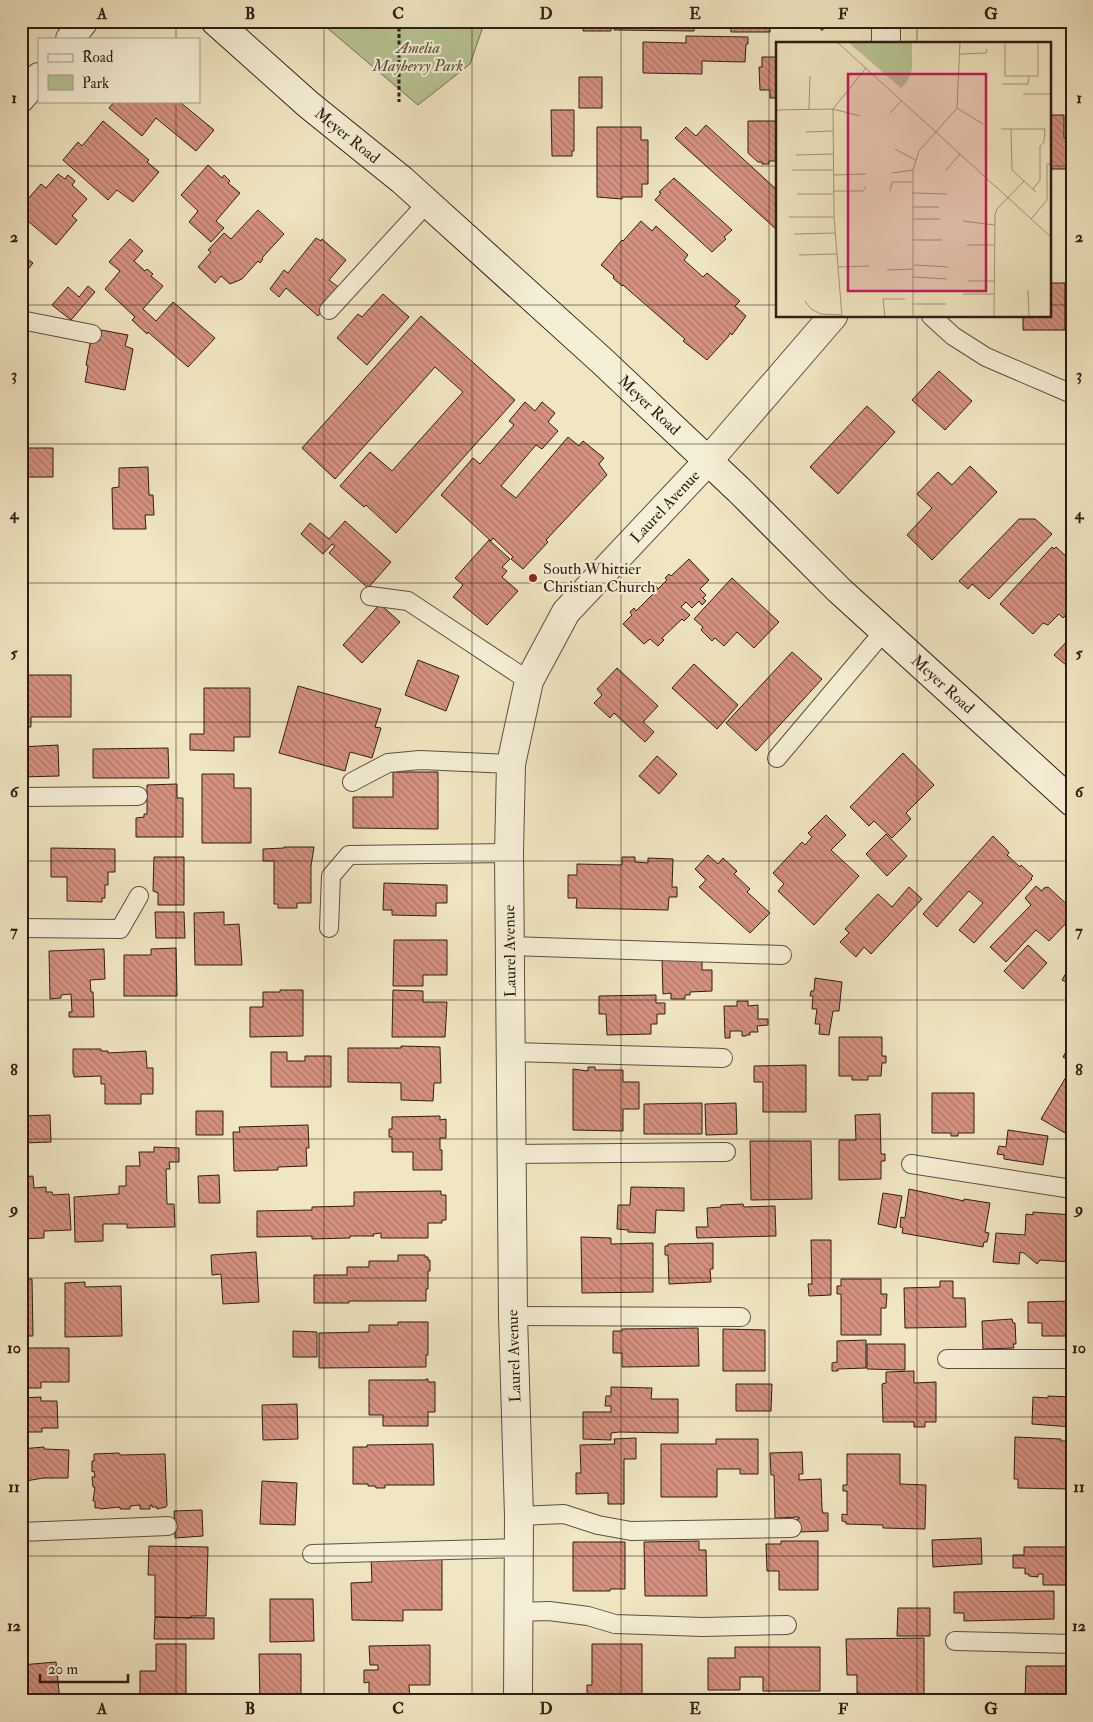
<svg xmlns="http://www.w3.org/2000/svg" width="1093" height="1722" viewBox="0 0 1093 1722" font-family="'IM FELL Double Pica',serif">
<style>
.green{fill:#b8c594;stroke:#737156}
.building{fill:url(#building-back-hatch);stroke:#2e1d17}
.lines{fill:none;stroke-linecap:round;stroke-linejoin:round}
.lane-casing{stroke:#5f4f42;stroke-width:20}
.street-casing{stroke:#5f4f42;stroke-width:30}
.secondary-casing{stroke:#2e1d17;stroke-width:30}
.path{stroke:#2e1d17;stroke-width:3;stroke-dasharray:4 2.5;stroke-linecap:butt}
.lane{stroke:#f6efd7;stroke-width:18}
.street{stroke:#f6efd7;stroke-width:28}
.secondary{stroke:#f6efd7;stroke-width:28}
.grid{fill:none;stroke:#2e1d17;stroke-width:1;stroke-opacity:0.55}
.poi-dot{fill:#8f2418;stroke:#f6efd7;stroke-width:2}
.labels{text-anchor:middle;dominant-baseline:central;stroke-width:4.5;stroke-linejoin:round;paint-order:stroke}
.park-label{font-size:16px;font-style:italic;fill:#574f3c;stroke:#f6efd7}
.street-label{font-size:16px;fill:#2e1d17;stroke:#f6efd7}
.poi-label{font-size:16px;fill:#2e1d17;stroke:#f6efd7;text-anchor:start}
.inset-road{fill:none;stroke:#a3967e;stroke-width:1}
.view{fill:#c2185b;fill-opacity:0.15;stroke:#c2185b;stroke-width:2.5}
.inset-edge{fill:none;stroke:#2e1d17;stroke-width:2.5}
.neatline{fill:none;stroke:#2e1d17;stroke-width:2}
.grid-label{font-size:16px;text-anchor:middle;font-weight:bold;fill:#2e1d17}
</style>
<defs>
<pattern id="building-back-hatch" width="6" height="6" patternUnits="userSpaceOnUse" patternTransform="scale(1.25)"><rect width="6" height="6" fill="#d69281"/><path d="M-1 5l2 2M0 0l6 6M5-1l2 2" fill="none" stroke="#ae7769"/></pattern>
</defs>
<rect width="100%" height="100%" fill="#f1e6c2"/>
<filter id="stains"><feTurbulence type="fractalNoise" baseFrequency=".004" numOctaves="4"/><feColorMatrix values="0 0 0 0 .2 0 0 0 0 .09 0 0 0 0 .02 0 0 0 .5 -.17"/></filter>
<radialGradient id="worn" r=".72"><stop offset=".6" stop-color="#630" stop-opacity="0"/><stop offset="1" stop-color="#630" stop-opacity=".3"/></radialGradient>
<!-- green -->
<path class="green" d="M319 21H485L470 64 418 105Z"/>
<!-- building -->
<path class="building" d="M583 21H611V31H583Z
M614 21H695L694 31 614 30Z
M731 21H823V30H821V28H770V32H731Z
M686 36 748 37V44H746L745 62 702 61V74L643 73V42L686 43Z
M762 57H777V98H770V90H760L759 67H762Z
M579 77H602V108H579Z
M115 101H182L181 103 214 130 196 151 156 118 142 136 109 108Z
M551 110H574V151H572V156H552Z
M1049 115H1064V138H1068V169H1049Z
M103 121 149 160 147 162 159 172 133 202 117 190 108 200 63 160 78 142 82 146Z
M748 121H777V161H769V164H762V162H758L748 153Z
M706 125 777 190V230L675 138 686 127 696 136Z
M597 127H641V140H648V184H642V197H622V199L597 197Z
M208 165 222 178 224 175 230 181 228 183 240 193 216 221 224 228 211 242 189 222 198 211 181 195Z
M58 174 65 179 68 175 75 181 72 185 87 199 72 216 77 220 56 245 21 215V207L41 184 46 188Z
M674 178 732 230 724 237 726 239 712 252 655 200 661 193 659 192Z
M258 210 284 234 262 258 263 259 260 263 258 261 242 279 230 284 221 276 215 283 198 267 211 252 208 250 224 233 231 239Z
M641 221 652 231 656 226 688 255 684 260 703 277 707 273 740 301 735 306 746 316 732 335 730 333 728 337 707 360 683 341 685 339 623 285 622 286 613 278 614 276 601 265 622 240 623 241Z
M316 238 321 241 322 239 346 260 329 280 341 289 318 316 286 288 279 297 270 289 284 270 288 273Z
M130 239 143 251 134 261 145 271 147 269 153 274 151 276 163 286 143 309 156 321 173 302 215 338 188 367 148 332 147 334 132 320 135 317 105 289 120 271 109 262Z
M21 254 33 263 21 278Z
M1049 283H1065V330H1023V316H1049Z
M88 286 95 292 71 320 52 305 68 287 79 297Z
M383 294 409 317 367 365 337 338 358 314 362 317Z
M421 316 515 400 396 533 366 505 364 507 340 486 370 452 392 471 463 392 435 367 335 479 302 448Z
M101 330 128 335 125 346 133 349 125 390 85 382 88 366 86 365 91 339 99 341Z
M939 371 972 401 945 430 912 400Z
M525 402 535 411 542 402 555 413 548 422 558 431 542 449 536 445 501 486 516 498 568 437 579 446 583 441 604 458 599 464 607 475 546 540 548 542 523 569 511 559 513 557 493 538 491 541 441 495 473 458 480 464 514 425 509 421Z
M867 406 895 432 838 494 810 467Z
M21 448H53V477H21Z
M970 466 997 492 932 560 907 535 932 508 917 494 938 472 952 485Z
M148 467 149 495H153L154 515H145L146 529H113L112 488 119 487V468Z
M1019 519H1035L1052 534 989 599 972 584 968 589 959 581Z
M345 521 391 562 368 588 329 553 335 546 332 544 323 554 301 534 310 523 329 539Z
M489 540 510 559 502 567 507 571 502 577 518 591 487 625 453 597 463 585 455 578Z
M1052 547 1054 549 1056 547 1071 561 1070 563 1072 565V610L1071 609 1063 618 1059 614 1048 625 1043 623 1033 634 1000 604Z
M689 559 709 580 700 589 706 595 703 598 706 601 702 605 699 601 692 608 686 602 681 607 690 615 684 621 682 619 662 638 664 640 658 646 650 639 644 644 623 624 632 615 630 612 634 608 636 611 655 592 653 590 656 586 658 589 667 580 665 578 669 574 671 576Z
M732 578 779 622 754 648 737 632 724 646 715 638 712 641 701 630 703 627 694 619Z
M380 604 400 622 362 663 343 645Z
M1072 636V670L1054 655Z
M792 652 822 679 756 751 726 723Z
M418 660 459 676 446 711 405 695Z
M694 664 738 705 717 729 672 688Z
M617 668 658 706 643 722 654 732 645 742 614 713 610 718 594 703 602 695 597 689Z
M21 675H71V717H31V727H21Z
M298 686 381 709 375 727 381 728 372 758 350 752 345 771 279 753Z
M204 688H250V737H234V751L190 750V734H204Z
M58 745 59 776 21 777V747Z
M168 748 169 778H93V749Z
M903 753 934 785 906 813 911 819 892 838 874 821 869 826 850 807Z
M657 756 677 774 659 794 639 776Z
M393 772H438V829L353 828V797H393Z
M202 774H234V788H251V843H202Z
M177 784V798H183V837H136V818L144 817V814H147V785Z
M21 807H28V839H21Z
M826 815 846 835 831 850 859 876 814 925 778 891 784 884 773 873 802 842 805 845 812 837 808 833Z
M886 834 907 856 887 876 866 854Z
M993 836 1007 850 1009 853 1007 855 1020 867 1021 865 1033 876 1031 878 1032 879 974 943 959 930 983 903 969 891 937 927 923 914Z
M284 847H314L311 866V903H297V908H278V904H274V861H263V849L284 848Z
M51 848 115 849V872H108V885H105V898H102V902L67 901V877H51Z
M708 855 718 864 723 858 737 871 734 874 750 889 747 892 770 913 750 933 699 887 706 880 695 869Z
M154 857H184V905H158V893L153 891Z
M622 857H635V862L648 863V858L673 859 672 887H677V897H669L668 910 576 908 577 898H568V875H577V864L622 865Z
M384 883 447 885V903H436V916L392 915V910H383Z
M1036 886 1042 891 1044 888 1048 887 1072 909V917L1049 941 1036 930 1006 962 990 947 1031 905 1025 898Z
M909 887 922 899 871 954 864 947 856 957 840 942 849 933 845 929 878 894 892 907Z
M155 912H184L185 938H156Z
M224 912V925L239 924 242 965H195L194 913Z
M394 940H447V975H423V986H393Z
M1028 945 1047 963 1023 989 1004 971Z
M176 948 177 996H124V955H151V949Z
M104 949 105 979 90 980 91 992H93L94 1017H69V1012H72L71 994 61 995V998L50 999 49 951Z
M662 958H702V970H712V991L690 992V995H685V999H671V993L663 994Z
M1072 963V985L1062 980Z
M815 978 842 982 839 1011H833L829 1035 819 1034 820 1024H815L817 1009H812L813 996H810L811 991H814Z
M280 990H303V1036L250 1037V1007H263V992H280Z
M393 990 423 991V1002H447L445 1037H392Z
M656 995V1003H665V1014H657V1024H651V1034L607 1035 606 1014H599V996Z
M737 1001H748V1006L758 1005V1019H768V1025L757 1026 758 1032H750V1035H746V1036H742V1031H730V1038H725L724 1006H737Z
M839 1037H882V1056H886V1063H882L881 1076H868V1080H852V1076H839Z
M1072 1041V1062L1063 1057Z
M401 1046 440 1047 441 1083H434L433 1101 401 1100V1083L348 1082V1048H401Z
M73 1049H101V1051H108V1053L146 1051 147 1068H153V1094H141V1104H105V1084H101V1076L74 1077V1074H73Z
M271 1052H287V1061H305V1056H331V1087H271Z
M806 1065V1112H763V1082H754V1066Z
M588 1067H595V1070H623V1082H639V1109H623V1131L573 1130V1069L588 1071Z
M1072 1067V1137L1041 1119Z
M932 1093H974V1133H958V1136H951V1133H932Z
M702 1103V1134H644V1104Z
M736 1103 737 1134 706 1135 705 1104Z
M196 1111H223V1135H196Z
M880 1114 881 1154H885V1161H881V1179L839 1180V1140H856L855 1115Z
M50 1115 51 1142 24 1143 23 1116Z
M440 1116V1120L446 1119V1138H440V1150H442V1170H413V1152H392V1137H389V1129H392V1117Z
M308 1125 309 1148H306L307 1166 278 1167V1170L234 1171 233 1132H240L239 1127Z
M1008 1130 1048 1136 1043 1165 1004 1159V1155L997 1154 999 1146 1006 1147Z
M750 1141H811L812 1199 751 1200Z
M154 1147 179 1148V1162H169L170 1169H166L167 1204H174L175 1227 127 1228V1224H103V1241L75 1242 74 1197 119 1194V1186H126V1166H140L139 1152H154Z
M219 1175 220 1203H199L198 1176Z
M33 1176 34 1188 46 1187V1192H52L53 1195 69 1194 71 1230 44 1231V1238L21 1239V1177Z
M631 1187 684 1188V1211L656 1210 655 1233 628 1232V1230L617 1229 618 1205H630Z
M909 1189 964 1201V1199L990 1203 985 1232 989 1233 987 1242H984L983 1247 902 1233 903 1228 900 1227 901 1217 905 1218Z
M441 1191V1195H446V1220H442V1223H428V1238H381V1233L373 1234 374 1236H350V1238L312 1239V1236L257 1237V1211L312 1210V1207L354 1206V1192Z
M883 1193 902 1196 896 1228 878 1224Z
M743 1204 744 1207 775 1206 776 1236 697 1238 696 1227H708L707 1208 721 1207V1205Z
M1033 1212 1072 1215V1262L1040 1260 1037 1264 1024 1253 1020 1252 1019 1264 993 1262 996 1233 1025 1235 1026 1214 1033 1215Z
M581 1237 611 1238V1244L653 1243V1292L582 1293Z
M811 1240H831V1295L809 1296 808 1284H812Z
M713 1243V1269H710L711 1282 669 1284 668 1255H665V1246H668V1244Z
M256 1252 259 1302 223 1304 221 1274 212 1275 211 1255Z
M398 1255H425V1257H428V1260H430V1271H428V1289H426V1301H349V1303H314V1275H347V1267H369V1261H398Z
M21 1279H32L33 1336H21Z
M841 1279H881V1294H887L886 1308H881V1335H841V1294H837V1286H841Z
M940 1281H953V1298H965L966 1327 905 1328 904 1288 940 1287Z
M85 1282V1287L121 1286 122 1336 65 1337V1283Z
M1072 1301V1336H1042V1323H1028V1302Z
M1012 1319 1013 1323H1015L1016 1344H1013L1014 1348 983 1349 982 1321Z
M398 1322H428V1355H426V1367L319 1368V1333L369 1332V1325H398Z
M698 1328 699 1366 622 1367V1353H613V1331H622V1329Z
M723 1329 765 1330V1371H723Z
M293 1331 317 1332V1357H293Z
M866 1340V1368L838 1369V1371H832V1363L837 1362V1341Z
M867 1344H905V1370L867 1369Z
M21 1348H69V1382H41V1388H25V1394H21Z
M914 1371V1383L936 1382V1422H925V1427H914V1422H883L882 1384 886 1383V1372Z
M426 1379H428V1382H435V1412H428V1426H383V1415H369V1380H426Z
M736 1384H772L771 1411H736Z
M611 1387 652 1388 651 1399H678V1433L619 1432 611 1433V1440L583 1439V1412H611V1406H605L606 1396H611Z
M1048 1396 1072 1397V1427L1032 1424 1033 1397 1048 1398Z
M41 1397V1401H57L58 1428H42V1432H28V1441H21V1398Z
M297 1404 298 1439 263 1440 262 1405Z
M1015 1437 1061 1439V1441H1072V1489L1018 1488V1479H1014Z
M636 1438V1459H624V1504H608V1493L576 1494V1473H581L580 1445 615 1444 614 1439Z
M716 1439H758V1474H740V1469H717V1497H661V1444H716Z
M433 1444 434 1485H385V1488H376L375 1486H368V1484H353V1447H367V1445Z
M44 1447V1449L69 1450 68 1478H43L26 1481 28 1504H21V1449Z
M802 1452 803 1474H799V1480L821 1479 822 1509 823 1513H828V1531L799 1532 797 1530V1519H799V1517L775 1518 774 1475H771L770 1453Z
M119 1453 120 1455 165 1454 167 1505 166 1507 157 1509V1507H152V1505H150V1509H140V1505L130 1506V1509H120V1507L100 1509V1508H95V1501H93L95 1487H93L92 1477H95L94 1471 92 1472V1461H94V1454Z
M847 1454H900V1484L926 1485 925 1529 883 1528V1525L846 1524V1522L842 1521V1514L847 1515V1491H843V1485H847Z
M262 1481 297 1483 295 1525 260 1524Z
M202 1510 203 1536 175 1538 174 1511Z
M981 1538 982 1564 933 1567 932 1540Z
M699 1541V1550H706L707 1596H645L644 1542Z
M781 1541H818V1590H779V1571H767L766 1544H781Z
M573 1542H625V1589H610V1591H573Z
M149 1546 208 1547 206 1616H191V1618L155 1617V1575H148Z
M1024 1547H1072V1585H1043V1574H1038V1577L1029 1576V1574H1025V1568H1013V1555H1024Z
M442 1556V1610H403V1621L352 1620 351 1583 372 1582 371 1557Z
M1054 1591V1619L964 1621V1613H954V1592Z
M270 1599H313L314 1641 270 1642Z
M898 1608H930V1636H897Z
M155 1617 214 1618V1639H154Z
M924 1638V1701H860V1693H857V1675H847L846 1639Z
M156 1644H186V1701H140V1671H156Z
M592 1644H642V1701H592V1694H587V1685H592Z
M430 1645V1685H409L410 1701H369V1682L364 1683V1670H378V1665H370L369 1646Z
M735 1647H820V1691H763V1677H740V1690H708V1658H735Z
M259 1654H301V1701H260Z
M56 1662 60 1701H21V1665Z
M1026 1666H1072V1701H1025Z"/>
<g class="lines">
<!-- lane casing -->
<g class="lane-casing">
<path id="lane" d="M329 310 427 203
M931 316 953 336 986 357 1072 394
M21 320 92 334
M370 596 408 601 529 681
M777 758 885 630
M352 782 388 763 420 760 511 764
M21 797 138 796
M21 928 120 929 139 896
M329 928 331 876 349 855 509 853
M510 946 782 955
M512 1052 723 1058
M512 1154 726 1152
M911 1164 1072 1189
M513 1316 741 1317
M947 1359H1072
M519 1516 564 1514 598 1525 631 1531 792 1528
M21 1532 168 1526
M312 1554 518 1548
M518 1612 549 1611 588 1616 615 1624 703 1627 787 1625
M955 1641 1072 1644"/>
</g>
<!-- street casing -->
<g class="street-casing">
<g id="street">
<path d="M886 21V44"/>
<path d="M70 39 84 21"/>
<path d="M21 98 39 77"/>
<path id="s1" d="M518 1701 519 1516 513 1316 509 853 511 764 529 681 566 612 708 461 833 316"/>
</g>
</g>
<!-- secondary casing -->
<g class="secondary-casing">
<g id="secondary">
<path id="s2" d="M215 21 309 105 402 180 601 360 739 490 839 590 1072 802"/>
</g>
</g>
<!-- path -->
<path class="path" d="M399 21V102"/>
<!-- lane -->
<use href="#lane" class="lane"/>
<!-- street -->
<use href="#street" class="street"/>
<!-- secondary -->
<use href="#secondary" class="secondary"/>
</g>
<!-- grid -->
<path class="grid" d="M176 21V39M324 21V1701M472 21V1701M621 21V1701M769 21V1701M917 21V44M176 101V1701M21 166H777M1049 166H1072M21 305H777M1049 305H1072M917 316V1701M21 444H1072M21 583H1072M21 722H1072M21 861H1072M21 1000H1072M21 1139H1072M21 1278H1072M21 1417H1072M21 1556H1072"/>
<!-- markers -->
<circle class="poi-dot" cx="533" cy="578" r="5"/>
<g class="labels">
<!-- park labels -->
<g class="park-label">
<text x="418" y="48">Amelia<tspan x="418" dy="18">Mayberry Park</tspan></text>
</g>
<!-- street labels -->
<g class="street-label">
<text stroke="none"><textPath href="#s2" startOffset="175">Meyer Road</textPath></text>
<text stroke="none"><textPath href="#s2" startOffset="580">Meyer Road</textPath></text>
<text stroke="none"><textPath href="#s1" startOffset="1245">Laurel Avenue</textPath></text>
<text stroke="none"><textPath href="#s2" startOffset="985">Meyer Road</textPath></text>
<text transform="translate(510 951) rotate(-91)">Laurel Avenue</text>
<text transform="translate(514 1356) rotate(-92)">Laurel Avenue</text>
</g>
<!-- poi labels -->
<g class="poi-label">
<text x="543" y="569">South Whittier<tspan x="543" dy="18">Christian Church</tspan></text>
</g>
</g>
<!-- overview -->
<g transform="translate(776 42)">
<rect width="275" height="275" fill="#f1e6c2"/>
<path d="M72 0H136V27L131 40 125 46Z" fill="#b8c594"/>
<path class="inset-road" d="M61 0 275 195M229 0V34H262V0M184 12 210 11 211 7M226 42H252L253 34M247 52H275M181 66 207 82M33 67 34 34M0 68 57 67 84 74M114 71 126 58M225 87H269L268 100 264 104V138L257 147M235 87 236 128 260 150M30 90 57 89M119 107 139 118M20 113 57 112M16 128H57M170 128 184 112M116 131 137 128M57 133 90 132M57 149H87L90 145M114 149 116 140H136M136 151 171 152M21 152H57M137 165H163M13 175H58M137 177H164M255 177 271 158V122H275M187 179 218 183M18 192 59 191M137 198H166M191 203H218M23 213 61 212M138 223 172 225M62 225 93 224M111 228 137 227M137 235 171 237M192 239H218M252 248 253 275M113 249H166M187 252H218M29 259 35 267 45 272 66 273M137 262H170M66 275 58 175 57 67 90 26M109 275 107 257H129M137 275V128L143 109 181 66 184 0M218 275 219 173 221 167 248 139"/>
<path class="view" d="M72 32H210V249H72Z"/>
<rect width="275" height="275" class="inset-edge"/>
</g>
<!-- margin -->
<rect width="1093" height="1722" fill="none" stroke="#f1e6c2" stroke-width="55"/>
<!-- legend -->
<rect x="38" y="38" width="162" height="65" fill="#f6efd7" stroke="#a69b8a"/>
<rect x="48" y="54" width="25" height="8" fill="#f6efd7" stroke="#a69b8a"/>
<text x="82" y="62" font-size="15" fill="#2e1d17">Road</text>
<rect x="48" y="75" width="25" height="15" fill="#b8c594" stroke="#a69b8a"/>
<text x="82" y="88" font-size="15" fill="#2e1d17">Park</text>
<!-- scale -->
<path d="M40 1674v8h88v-8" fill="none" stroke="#2e1d17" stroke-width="2.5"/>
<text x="48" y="1674" font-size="15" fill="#2e1d17" stroke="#f6efd7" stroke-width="4" paint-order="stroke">20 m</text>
<rect x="28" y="28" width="1038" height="1666" class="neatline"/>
<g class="grid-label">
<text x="102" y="19">A</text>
<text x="250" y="19">B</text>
<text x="398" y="19">C</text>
<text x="546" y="19">D</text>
<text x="695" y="19">E</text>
<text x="843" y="19">F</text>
<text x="991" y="19">G</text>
<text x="14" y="103">1</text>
<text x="1079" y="103">1</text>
<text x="14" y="242">2</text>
<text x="1079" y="242">2</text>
<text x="14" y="380">3</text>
<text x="1079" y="380">3</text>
<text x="14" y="519">4</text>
<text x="1079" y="519">4</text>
<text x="14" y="658">5</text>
<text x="1079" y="658">5</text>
<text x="14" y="797">6</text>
<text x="1079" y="797">6</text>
<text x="14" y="936">7</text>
<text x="1079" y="936">7</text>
<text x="14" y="1075">8</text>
<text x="1079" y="1075">8</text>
<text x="14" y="1214">9</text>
<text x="1079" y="1214">9</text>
<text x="14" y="1353">10</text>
<text x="1079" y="1353">10</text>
<text x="14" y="1492">11</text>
<text x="1079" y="1492">11</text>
<text x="14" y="1631">12</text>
<text x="1079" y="1631">12</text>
<text x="102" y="1714">A</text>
<text x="250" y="1714">B</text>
<text x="398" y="1714">C</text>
<text x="546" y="1714">D</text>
<text x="695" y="1714">E</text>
<text x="843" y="1714">F</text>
<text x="991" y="1714">G</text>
</g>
<rect width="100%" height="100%" filter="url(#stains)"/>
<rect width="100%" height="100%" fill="url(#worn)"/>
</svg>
